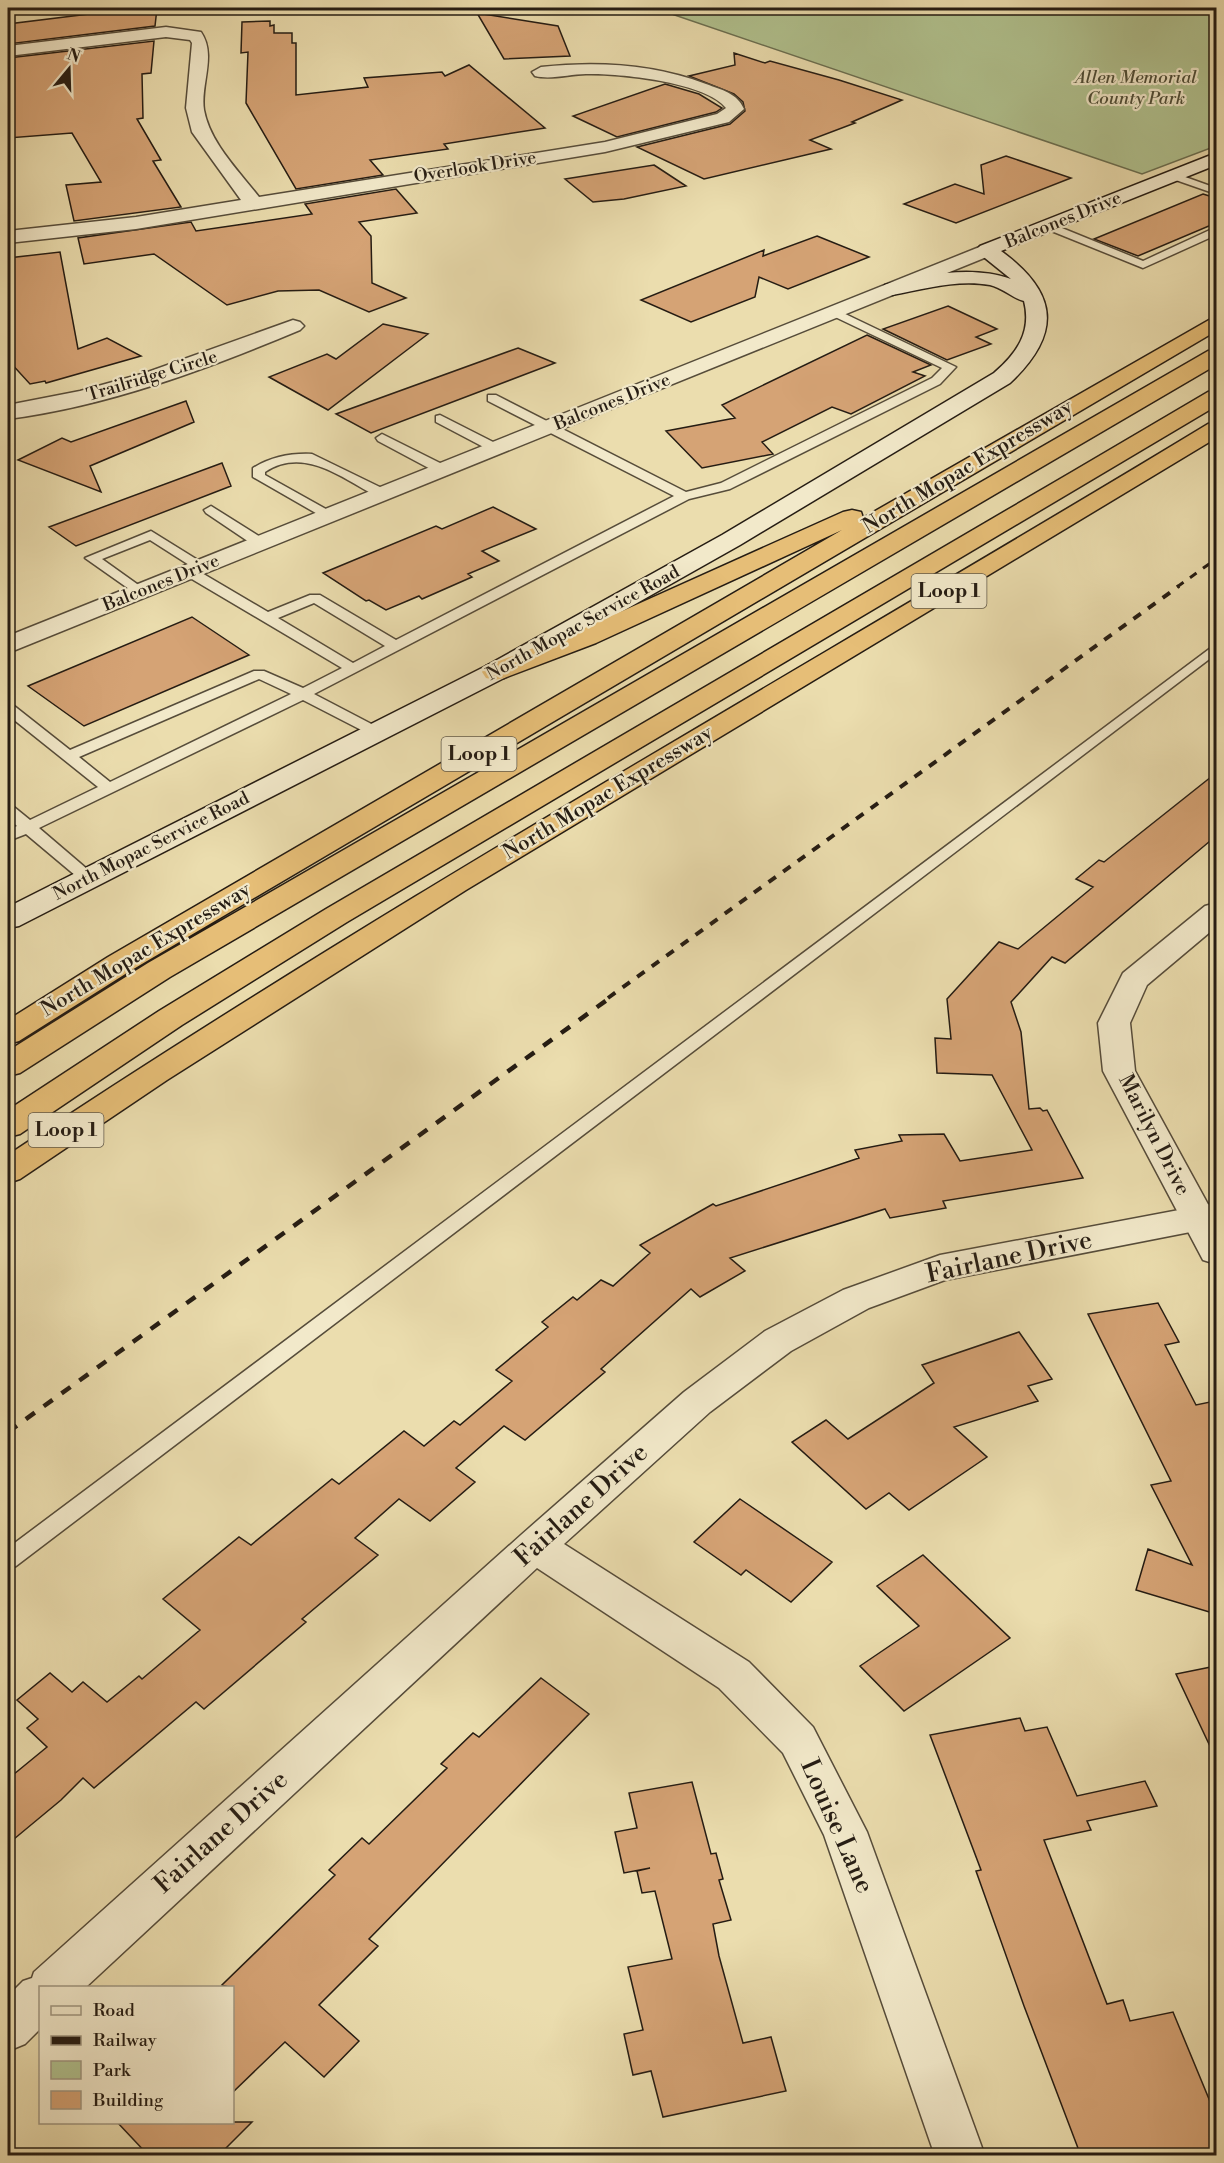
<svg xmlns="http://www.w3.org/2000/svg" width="1224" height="2163" viewBox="0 0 1224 2163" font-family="'Libre Bodoni',serif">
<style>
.green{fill:#b1c28f;stroke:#6b6f51;stroke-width:1.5}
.building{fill:#d5a375;stroke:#251c13;stroke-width:1.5}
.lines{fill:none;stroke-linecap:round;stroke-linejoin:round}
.service-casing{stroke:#564c3a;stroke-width:3}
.minor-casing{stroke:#564c3a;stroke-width:3}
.tertiary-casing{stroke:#564c3a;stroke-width:3}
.secondary-casing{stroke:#251c13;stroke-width:3}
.motorway-casing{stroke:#251c13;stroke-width:3}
.service{fill:#f2e9ca;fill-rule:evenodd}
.minor{fill:#f2e9ca;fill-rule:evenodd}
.tertiary{fill:#f2e9ca;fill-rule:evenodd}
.secondary{fill:#f2e9ca;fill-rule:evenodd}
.motorway{fill:#e6be77;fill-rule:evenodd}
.rail-far2{stroke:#251c13;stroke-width:3;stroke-dasharray:8 8;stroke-linecap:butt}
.rail-far1{stroke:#251c13;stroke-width:4;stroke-dasharray:9 9;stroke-linecap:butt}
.rail{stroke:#251c13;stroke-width:4.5;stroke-dasharray:11 11;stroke-linecap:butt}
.labels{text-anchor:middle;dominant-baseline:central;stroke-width:4.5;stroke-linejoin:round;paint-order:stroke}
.far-park-label{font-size:18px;font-style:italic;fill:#4f4e38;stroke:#f2e9ca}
.far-street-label{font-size:18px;fill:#251c13;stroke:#f2e9ca}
.shield{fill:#f2e9ca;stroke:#625a4a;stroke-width:1.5}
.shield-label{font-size:20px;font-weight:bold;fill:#251c13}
.street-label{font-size:21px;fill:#251c13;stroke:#f2e9ca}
.near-street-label{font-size:26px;fill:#251c13;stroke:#f2e9ca}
</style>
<rect width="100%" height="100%" fill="#ebddae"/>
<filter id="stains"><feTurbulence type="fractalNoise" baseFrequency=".00333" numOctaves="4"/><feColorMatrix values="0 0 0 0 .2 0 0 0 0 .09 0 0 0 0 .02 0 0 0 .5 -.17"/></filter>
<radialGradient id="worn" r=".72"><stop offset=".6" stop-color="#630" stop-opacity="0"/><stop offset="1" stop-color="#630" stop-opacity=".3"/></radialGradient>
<!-- green -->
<path class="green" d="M654 8H1216V146L1142 174Z"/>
<!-- building -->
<path class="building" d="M138 8H157L155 26 8 44V24Z
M477 13 558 26 570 56 504 59Z
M270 21V26L274 25V33H292V43H296V95L368 87 364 78 442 72 445 76 469 65 545 128 444 144 448 149 370 160 383 175 296 189 246 103 248 52 241 53 242 22Z
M154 41 151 73 142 74 143 118 137 119 161 160 153 161 181 207 74 221 66 185 101 182 72 133 8 138V58Z
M734 53 765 63 770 61 839 80 902 100 852 122 855 123 810 140 831 149 704 179 637 147 730 124 745 111 743 102 734 94 689 76 735 65Z
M665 84 699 94 722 108 716 112 617 137 573 116Z
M1006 156 1071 178 956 223 904 204 955 184 984 194 981 165Z
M654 165 686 186 624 199 593 202 565 179Z
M396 189 417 213 359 222 371 236 372 283 406 298 369 312 319 290 278 291 227 305 154 254 84 264 78 238 191 222 196 231 244 224 312 214 305 204Z
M1203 194 1216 198V223L1138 256 1094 239Z
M817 236 869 257 788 289 759 277 755 297 691 322 641 300 764 250 763 256Z
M60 252 78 349 107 338 141 356 46 383 45 381 30 384 8 360V258Z
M948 306 997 329 976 337 991 344 947 360 883 329Z
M383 324 428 334 328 410 269 377 327 354 336 359Z
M867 335 931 365 913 372 925 376 851 414 832 407 762 442 773 454 702 468 666 431 735 418 722 405Z
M518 348 555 363 371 433 336 414Z
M186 401 194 422 90 466 101 492 18 460 62 438 71 442Z
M222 463 231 486 76 546 49 527Z
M493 507 536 529 482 551 499 561 468 574 472 577 422 599 419 596 386 610 369 600 366 601 323 573 436 526 442 529Z
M192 617 249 655 84 726 28 686Z
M1216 773V836L1065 963 1052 957 1011 1002 1021 1032 1029 1109 1040 1108 1043 1111 1047 1110 1083 1178 943 1201 946 1208 890 1218 885 1209 730 1258 745 1271 700 1297 691 1289 601 1369 605 1372 525 1440 504 1426 456 1468 475 1482 430 1521 399 1499 355 1538 378 1555 302 1619 306 1622 204 1709 196 1702 94 1788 83 1778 61 1800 8 1844V1779L47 1747 27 1728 38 1719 17 1700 50 1673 72 1692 83 1682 107 1702 139 1676 142 1679 200 1630 163 1599 239 1537 251 1545 332 1479 339 1484 404 1431 424 1446 454 1421 460 1425 512 1381 496 1370 548 1327 542 1322 573 1297 577 1300 601 1280 613 1286 650 1253 640 1245 713 1204 716 1206 859 1158 855 1150 902 1141 899 1135 944 1134 960 1161 1032 1150 992 1075 937 1073 935 1038 951 1039 947 999 999 942 1018 949 1093 887 1076 879 1099 860 1104 862Z
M1158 1303 1179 1342 1165 1345 1196 1405 1210 1402 1216 1414V1614L1136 1590 1148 1549 1192 1565 1151 1485 1171 1481 1088 1314Z
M1019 1332 1052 1379 1028 1386 1038 1401 954 1427 987 1457 909 1510 889 1493 866 1509 792 1442 826 1420 848 1439 934 1383 922 1365Z
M740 1499 832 1562 791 1602 746 1570 741 1575 694 1542Z
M923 1555 1010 1638 904 1711 860 1666 919 1626 877 1586Z
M1216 1666V1759L1176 1674Z
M541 1678 589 1714 369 1939 378 1946 319 2005 359 2041 324 2077 285 2042 232 2093V1988L222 1985 335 1875 329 1870 362 1838 369 1844 447 1768 441 1764 473 1733 479 1737Z
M1020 1718 1025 1731 1047 1727 1077 1796 1145 1781 1157 1806 1087 1821 1091 1830 1044 1840 1107 2004 1123 2000 1130 2021 1173 2012 1216 2116V2156H1081L1024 2006 976 1871 981 1870 930 1735Z
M692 1782 711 1854 716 1853 723 1879 719 1880 731 1920 713 1924 719 1956 743 2043 771 2037 786 2091 663 2117 651 2071 633 2075 624 2034 643 2030 628 1967 672 1959 655 1891 642 1893 637 1871 650 1868 624 1873 615 1832 637 1828 629 1793Z
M117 2122H252L218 2156H149Z"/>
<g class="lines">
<!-- service casing -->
<g class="service-casing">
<path id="service" d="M1174 173 1216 188V194L1170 178 1169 176Z
M1044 224H1052L1143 261 1212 229 1216 228V235L1143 268 1044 228Z
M831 311H839L956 367 940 384 730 489 689 499 314 694 381 729 383 732 381 735H371L303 700 39 828 94 875 96 878 94 881H82L26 834 8 841V830L17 826 8 818V805L14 807 30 820 98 787 8 715V704L13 705 70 750 254 671H264L303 688 342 668 185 575V569H195L268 612 310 595H320L396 640 674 496 488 401V395H496L686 492 721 483 932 378 942 368 831 315ZM314 603 385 646 353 663 278 618ZM259 679 291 694 110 782 79 757Z
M440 415 501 446 503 449 497 453 493 452 436 422V416Z
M382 434 448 467 449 470 448 473H438L378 441 376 438Z
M312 454 388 491 389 494 388 497H378C342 478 304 446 265 472V475L333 513 335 516 328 520 253 477V468C271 457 291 453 312 454Z
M211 506 265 540V546H255L206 513 204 510Z
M151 531 209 567 207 570H197L150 540 102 559 144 589 146 592 139 596 85 558Z
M1216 644V654L16 1566 8 1569V1548Z"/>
</g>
<!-- minor casing -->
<g class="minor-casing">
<path id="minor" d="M166 27 201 32C217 55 200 85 204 110 210 143 239 171 259 197L605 142 717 114 726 108C706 82 618 73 586 74 570 74 551 80 535 76L532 72 541 67C598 61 653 64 706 84 722 90 737 93 744 109L729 122 605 152 136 229 8 243V231L136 217 241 200 192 132 186 108 192 43 190 40 166 37 8 56V46Z
M293 320 300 322 304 326 300 330C207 369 109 406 8 419V405L80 391 145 373Z
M1216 1203V1227L945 1280 869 1308 791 1351 710 1412 564 1544 749 1662 813 1727 867 1832 985 2156H935L824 1835 783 1753 719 1688 537 1568 85 1988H40V2029L25 2044 8 2051V1996L23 1981 32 1978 34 1972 521 1535 684 1392 765 1331 843 1290 940 1255Z"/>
</g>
<!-- tertiary casing -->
<g class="tertiary-casing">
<path id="tertiary" d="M987 244 994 246 997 250 994 254 8 653V636Z
M1216 903V927L1147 985 1130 1023 1135 1071 1216 1219V1264L1203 1260 1103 1071 1098 1023 1123 973 1205 906Z"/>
</g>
<!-- secondary casing -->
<g class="secondary-casing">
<path id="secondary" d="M1216 153V165L1001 251C1059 293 1062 334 1010 383L740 545 504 678 19 926 8 928V907L486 666 722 535 994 373C1017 353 1032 332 1024 301 1012 298 1003 288 990 285 958 279 924 289 892 295L885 293 882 289 885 285C925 275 971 265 1011 279L980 254 977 250 980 246Z"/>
</g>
<!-- motorway casing -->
<g class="motorway-casing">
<path id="motorway" d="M1216 316V331L130 971 19 1041 8 1044V1020L108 957 842 530 596 643 504 678 495 680 486 678 482 672 486 666 578 631 843 512 852 510 861 512 863 518Z
M1216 350V365L170 977 20 1073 8 1076V1051L148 963 1208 351Z
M1216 390V406L347 922 182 1025 20 1134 8 1137V1110L159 1011 326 909 1072 472 1208 392Z
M1216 422V438L466 890 167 1080 20 1179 8 1183V1155C398 895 807 667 1208 424Z"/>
</g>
<!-- service -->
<use href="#service" class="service"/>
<!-- minor -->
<use href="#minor" class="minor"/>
<!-- tertiary -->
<use href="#tertiary" class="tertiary"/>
<!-- secondary -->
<use href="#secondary" class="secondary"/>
<!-- motorway -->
<use href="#motorway" class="motorway"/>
<!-- rail-far2 -->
<path class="rail-far2" d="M1177 587 1216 559"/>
<!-- rail-far1 -->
<path class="rail-far1" d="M608 998 1179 586"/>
<!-- rail -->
<path class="rail" d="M8 1432 611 997"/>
</g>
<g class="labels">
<!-- far-park labels -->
<g class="far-park-label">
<text x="1136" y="77">Allen Memorial<tspan x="1136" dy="21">County Park</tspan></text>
</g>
<!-- far-street labels -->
<g class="far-street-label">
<text transform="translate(475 167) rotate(-9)">Overlook Drive</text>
<text transform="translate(1063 220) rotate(-22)">Balcones Drive</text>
<text transform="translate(152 376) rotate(-17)">Trailridge Circle</text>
<text transform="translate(612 402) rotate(-22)">Balcones Drive</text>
<text transform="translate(161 583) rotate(-22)">Balcones Drive</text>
<text transform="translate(583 623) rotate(-29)">North Mopac Service Road</text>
<text transform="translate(151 846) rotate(-27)">North Mopac Service Road</text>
</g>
<!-- shield labels -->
<g class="shield">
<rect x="911.5" y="574" width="75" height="34" rx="4.5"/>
<rect x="441.5" y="737" width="75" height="34" rx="4.5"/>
<rect x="28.5" y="1113" width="75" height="34" rx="4.5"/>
</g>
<g class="shield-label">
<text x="949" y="591">Loop 1</text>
<text x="479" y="754">Loop 1</text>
<text x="66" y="1130">Loop 1</text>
</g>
<!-- street labels -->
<g class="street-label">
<text transform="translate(968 467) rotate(-31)">North Mopac Expressway</text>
<text transform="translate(608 793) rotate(-31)">North Mopac Expressway</text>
<text transform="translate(146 950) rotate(-31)">North Mopac Expressway</text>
<text transform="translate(1154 1135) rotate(63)">Marilyn Drive</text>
</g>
<!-- near-street labels -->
<g class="near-street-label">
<text transform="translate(1009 1257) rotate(-12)">Fairlane Drive</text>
<text transform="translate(581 1505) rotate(-42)">Fairlane Drive</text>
<text transform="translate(837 1826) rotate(66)">Louise Lane</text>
<text transform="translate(221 1832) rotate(-42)">Fairlane Drive</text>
</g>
</g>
<!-- margin -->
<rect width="1224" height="2163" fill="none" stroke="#ebddae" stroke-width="30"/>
<rect x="9" y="9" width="1206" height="2145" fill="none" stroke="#251c13" stroke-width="3"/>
<rect x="15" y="15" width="1194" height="2133" fill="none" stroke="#251c13" stroke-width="1.5"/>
<!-- legend -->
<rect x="39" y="1986" width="195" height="138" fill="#f2e9ca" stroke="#a09781" stroke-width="1.5"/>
<rect x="51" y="2006" width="30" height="9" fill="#f2e9ca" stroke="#a09781" stroke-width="1.5"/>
<text x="93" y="2016" font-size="18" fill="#251c13">Road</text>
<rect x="51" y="2036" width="30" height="9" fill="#251c13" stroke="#a09781" stroke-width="1.5"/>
<text x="93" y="2046" font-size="18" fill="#251c13">Railway</text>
<rect x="51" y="2061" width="30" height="18" fill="#b1c28f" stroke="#a09781" stroke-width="1.5"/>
<text x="93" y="2076" font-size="18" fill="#251c13">Park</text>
<rect x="51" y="2091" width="30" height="18" fill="#d5a375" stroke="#a09781" stroke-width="1.5"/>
<text x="93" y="2106" font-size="18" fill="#251c13">Building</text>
<!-- north arrow -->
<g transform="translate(69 69) rotate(19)" stroke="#f2e9ca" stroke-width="4.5" paint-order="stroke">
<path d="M0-4.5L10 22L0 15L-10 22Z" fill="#251c13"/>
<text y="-9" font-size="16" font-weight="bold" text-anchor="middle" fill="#251c13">N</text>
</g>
<rect width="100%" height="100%" filter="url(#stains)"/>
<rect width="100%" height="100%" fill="url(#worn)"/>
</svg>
